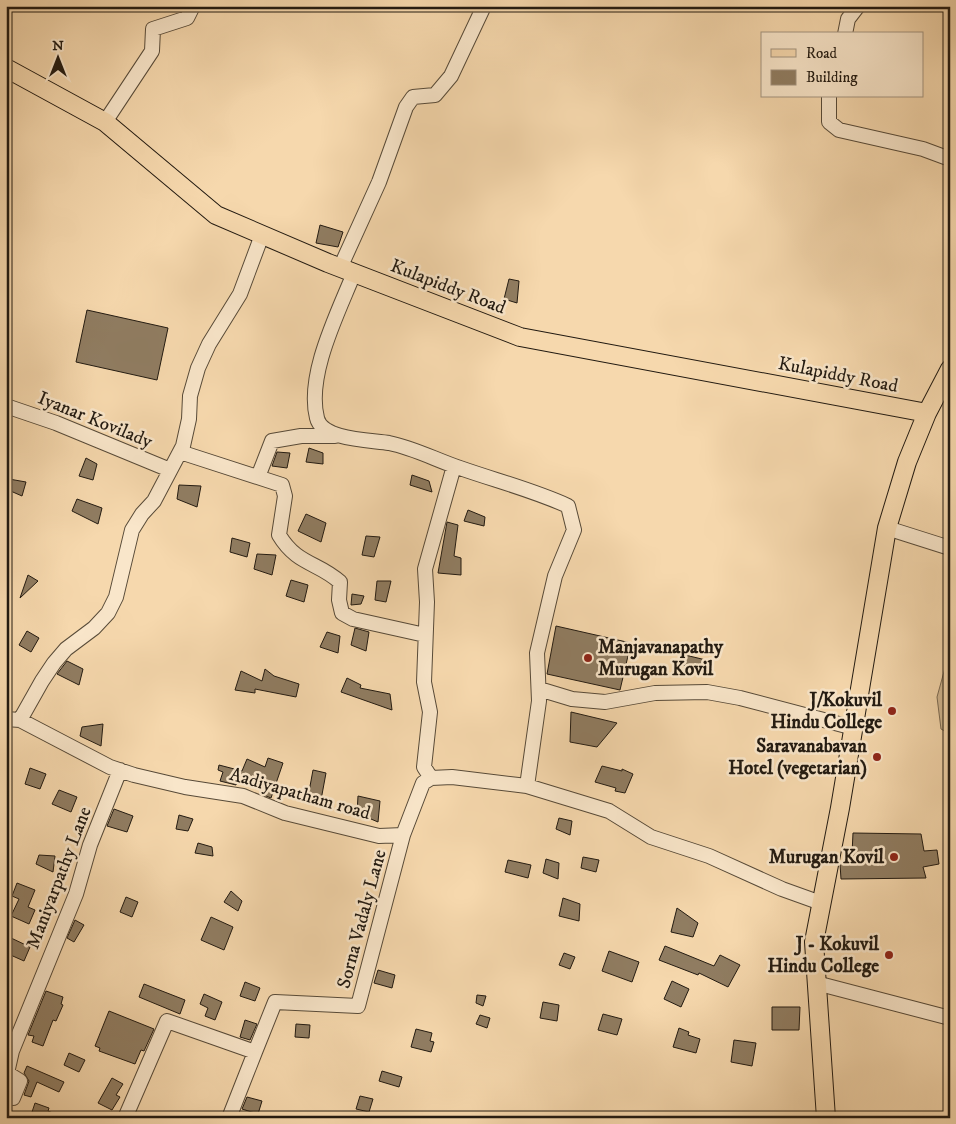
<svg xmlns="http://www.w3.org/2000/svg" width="956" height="1124" viewBox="0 0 956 1124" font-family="'IM FELL DW Pica',serif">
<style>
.green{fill:#d2b892;stroke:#7a6952}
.building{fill:#907d62;stroke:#221a11}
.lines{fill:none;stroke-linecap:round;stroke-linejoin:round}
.minor-casing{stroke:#574a38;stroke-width:16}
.major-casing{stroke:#221a11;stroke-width:20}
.minor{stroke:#f9e6ca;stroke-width:14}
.major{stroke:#f6d8ad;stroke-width:18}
.poi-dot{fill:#8f2418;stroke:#f9e6ca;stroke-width:2}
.labels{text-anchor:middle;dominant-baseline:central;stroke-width:5;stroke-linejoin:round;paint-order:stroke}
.street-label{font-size:19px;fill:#221a11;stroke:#f9e6ca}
.poi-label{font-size:19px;font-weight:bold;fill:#221a11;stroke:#f9e6ca;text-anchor:end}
</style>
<rect width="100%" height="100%" fill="#f6d8ad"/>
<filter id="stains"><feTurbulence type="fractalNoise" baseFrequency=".004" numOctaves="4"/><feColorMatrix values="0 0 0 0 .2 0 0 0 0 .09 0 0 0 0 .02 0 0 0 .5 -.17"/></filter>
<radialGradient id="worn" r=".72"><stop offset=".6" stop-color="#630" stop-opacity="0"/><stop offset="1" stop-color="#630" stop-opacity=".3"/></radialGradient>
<!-- green -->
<path class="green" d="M950 650V734L941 729 937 697Z"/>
<!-- building -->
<path class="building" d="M320 225 343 232 338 247 316 243Z
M509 279 519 281 517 303 504 299Z
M87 310 168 328 157 380 76 362Z
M309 448 323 453V464L306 462Z
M277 452 290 453 287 468 272 466Z
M86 458 97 464 93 480 79 476Z
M412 475 429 481 432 492 410 485Z
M9 479 26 482 22 496 6 489Z
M179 485 201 486 197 507 177 499Z
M77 499 102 508 98 524 72 511Z
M468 510 485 517 484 526 464 521Z
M306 514 326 523 321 542 298 531Z
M447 522 458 525 454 556 461 558V575L438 573Z
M366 536 380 537 374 557 362 555Z
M232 538 250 543 247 557 230 552Z
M257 554 276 555 272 575 254 569Z
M28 575 38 581 20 598Z
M291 580 308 585 304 602 286 596Z
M377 581H391L386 602 375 600Z
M352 594 364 596 361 604 351 605Z
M556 626 631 643 620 690 547 674Z
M355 628 369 632 366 651 351 645Z
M27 631 39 638 31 652 19 645Z
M327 632 340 636 338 653 320 647Z
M685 655 706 660 704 670 683 665Z
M67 661 83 669 79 685 57 674Z
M265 669 274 676 299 684 296 697 255 689V693L235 690 241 671 262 681Z
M347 678 361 685 360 688 390 694 392 710 341 692Z
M571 712 617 723 597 747 570 742Z
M103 724 101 746 80 736 82 727Z
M268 758 283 763 271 798 261 794 262 787 238 778 236 785 220 781 223 772 218 770 219 765 242 771 247 759 265 767Z
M602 766 622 771V769L633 774 625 793 615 791 616 788 595 782Z
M30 768 46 774 40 789 25 784Z
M313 770 326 773 321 800 308 797Z
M59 790 77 797 71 812 52 804Z
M358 796 380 801 378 822 357 813Z
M114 809 133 816 127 832 107 826Z
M179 815 193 819 188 831 176 829Z
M559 818 572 821 570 835 556 829Z
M853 833 921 834 924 851 937 850 939 864 923 867 926 878 841 879 840 864 852 854Z
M198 843 212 847 213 856 195 853Z
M39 855 55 856 53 872 36 864Z
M583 857 599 860 596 872 581 868Z
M546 859 559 863 558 879 543 873Z
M508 860 531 865 528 878 505 872Z
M17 883 35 890 28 907 35 910 29 924 11 916 19 899 12 896Z
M231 891 242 901 238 911 224 902Z
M126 897 138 902 132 917 120 912Z
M563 898 580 904 579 921 559 916Z
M677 908 698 923 693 937 671 932Z
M211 917 233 927 224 950 201 940Z
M75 920 84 925 74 942 67 938Z
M9 937 30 947 24 961 6 953Z
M665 946 714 966 720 955 740 965 728 987 699 973 698 975 659 960Z
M609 951 639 962 632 982 602 971Z
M564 953 575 957 570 969 559 965Z
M378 970 395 975 392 988 374 983Z
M672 981 689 989 681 1007 664 999Z
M245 982 260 988 255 1001 240 996Z
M144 984 185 1000 180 1014 139 997Z
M46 991 63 997 61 1004 63 1005 56 1021 53 1020 43 1046 32 1042 34 1036 28 1035Z
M204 994 222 1002 215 1020 205 1016 208 1008 200 1004Z
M477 995 486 996 483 1006 476 1003Z
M543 1002 559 1005 557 1021 540 1018Z
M772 1007H800L799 1030H772Z
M109 1011 154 1029 144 1051 141 1050 135 1064 99 1051 100 1048 95 1046Z
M603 1014 622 1019 617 1035 598 1030Z
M480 1015 490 1018 487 1028 476 1024Z
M245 1020 257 1024 250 1040 240 1037Z
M296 1024 310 1025 309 1038 295 1037Z
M679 1028 689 1032 688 1035 700 1039 696 1053 673 1047Z
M416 1029 432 1033 430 1041 434 1042 431 1052 411 1047Z
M734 1040 756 1043 752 1066 731 1062Z
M69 1053 85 1060 79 1072 64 1065Z
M27 1066 64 1082 59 1092 37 1082 31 1097 24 1095 29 1081 24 1073Z
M382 1071 402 1077 399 1087 379 1081Z
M112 1078 123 1084 116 1095 120 1097 112 1110 98 1103Z
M360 1096 373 1099 369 1112 356 1109Z
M247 1097 262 1101 258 1114 242 1109Z
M35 1103 49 1108 48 1111 65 1118H30Z"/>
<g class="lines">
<!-- minor casing -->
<g class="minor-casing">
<path id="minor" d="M845 34 848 19 858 6
M829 96V122L839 130 923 149 950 159
M105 122 152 51 153 29 187 18 193 6
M340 268 379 182 406 107 413 97 435 95 451 76 484 6
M354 273C338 313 306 375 317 418 322 440 370 440 389 443 414 448 436 460 460 468 497 481 533 490 568 506L574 530 555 576 537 653 539 701 527 786
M6 406 56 423 170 470
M180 452 282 485 285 496 279 535C297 565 318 562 340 582L339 600 342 613 353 619 425 635
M258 477 272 441 301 436H335
M887 528 950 548
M539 689 572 699 605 702 655 693 707 692 740 698 854 728
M6 719 20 720 42 681 54 663 66 649 94 628 108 613 116 597 132 530 142 514 154 501 183 446 189 419 190 396 198 368 209 344 240 294 262 235
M20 720 110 767 134 775 185 787 243 796 285 813 379 836 403 835 423 783 431 778 452 777 527 786 609 811 651 837 709 856 782 889 821 903
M431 778 424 767 430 712 424 682 427 602 425 569 454 466
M816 983 950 1018
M6 1098H13L20 1081 7 1073 12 1051 76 894 90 845 120 770
M125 1118 167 1021 255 1052 275 1002 358 1006 403 835
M229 1118 255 1052"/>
</g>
<!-- major casing -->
<g class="major-casing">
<path id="major" d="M6 68 105 122 216 215 328 263 520 337 927 413
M826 1118 814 942 840 808 887 528 907 462 927 413 950 369"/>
</g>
<!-- minor -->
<use href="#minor" class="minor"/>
<!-- major -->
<use href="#major" class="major"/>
</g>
<!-- markers -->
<g class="poi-dot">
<circle cx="588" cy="658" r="5"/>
<circle cx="892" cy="711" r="5"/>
<circle cx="877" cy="757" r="5"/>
<circle cx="894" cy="857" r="5"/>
<circle cx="889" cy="955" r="5"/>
</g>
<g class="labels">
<!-- street labels -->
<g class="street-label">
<text transform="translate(448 287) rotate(21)">Kulapiddy Road</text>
<text transform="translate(838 375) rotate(11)">Kulapiddy Road</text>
<text transform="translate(95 420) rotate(22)">Iyanar Kovilady</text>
<text transform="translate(300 794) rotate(16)">Aadiyapatham road</text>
<text transform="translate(59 878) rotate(-69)">Maniyarpathy Lane</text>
<text transform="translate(362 919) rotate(-75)">Sorna Vadaly Lane</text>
</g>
<!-- poi labels -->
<g class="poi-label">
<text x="598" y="647" text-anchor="start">Manjavanapathy<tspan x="598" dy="22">Murugan Kovil</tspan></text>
<text x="882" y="700">J/Kokuvil<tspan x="882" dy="22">Hindu College</tspan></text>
<text x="867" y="746">Saravanabavan<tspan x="867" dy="22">Hotel (vegetarian)</tspan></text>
<text x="884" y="857">Murugan Kovil</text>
<text x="879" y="944">J - Kokuvil<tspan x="879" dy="22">Hindu College</tspan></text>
</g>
</g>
<!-- margin -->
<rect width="956" height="1124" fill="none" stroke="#f6d8ad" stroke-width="25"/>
<rect x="8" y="8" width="941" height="1109" fill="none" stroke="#221a11" stroke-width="2.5"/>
<rect x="12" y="12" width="931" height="1099" fill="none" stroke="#221a11"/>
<!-- legend -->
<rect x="761" y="32" width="162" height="65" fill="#f9e6ca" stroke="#a39480"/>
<rect x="771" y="49" width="25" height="8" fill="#f6d8ad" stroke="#a39480"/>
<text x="806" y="58" font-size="15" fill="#221a11">Road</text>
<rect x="771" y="70" width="25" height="15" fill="#907d62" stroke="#a39480"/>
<text x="806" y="82" font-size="15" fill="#221a11">Building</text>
<!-- north arrow -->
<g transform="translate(58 58)" stroke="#f9e6ca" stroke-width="4" paint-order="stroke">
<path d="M0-4L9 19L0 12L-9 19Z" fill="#221a11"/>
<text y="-8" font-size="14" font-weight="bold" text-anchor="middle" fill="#221a11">N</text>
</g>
<rect width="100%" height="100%" filter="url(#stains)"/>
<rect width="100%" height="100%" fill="url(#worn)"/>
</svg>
